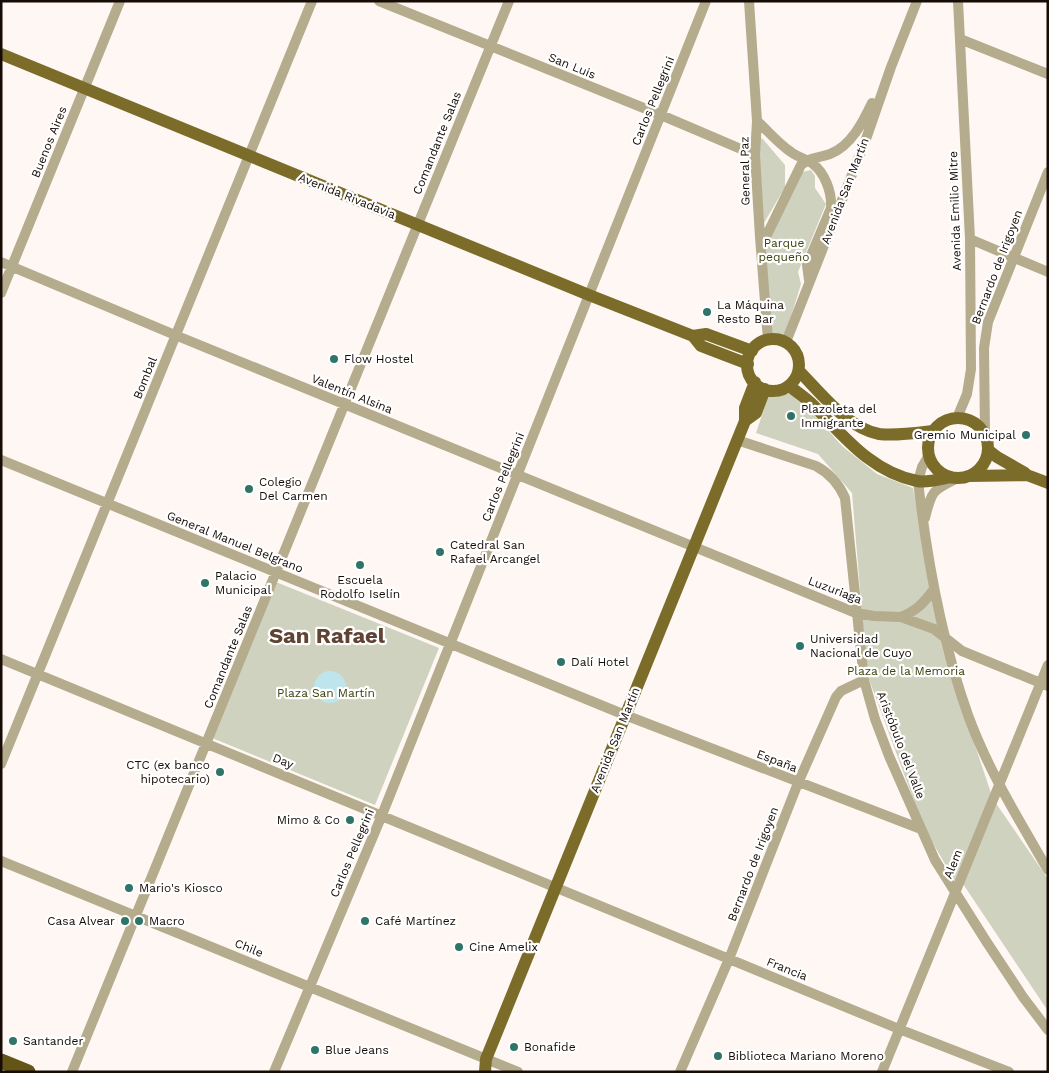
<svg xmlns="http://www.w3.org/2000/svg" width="1049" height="1073" viewBox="0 0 1049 1073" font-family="'Work Sans',sans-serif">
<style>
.green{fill:#cfd2be}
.water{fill:#bde5eb}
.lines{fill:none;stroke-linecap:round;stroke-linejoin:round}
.minor{stroke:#b4ac8c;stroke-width:10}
.major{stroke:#7b6c2a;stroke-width:12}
.highway{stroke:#635516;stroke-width:15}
.poi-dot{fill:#2f7468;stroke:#fff;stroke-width:2}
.labels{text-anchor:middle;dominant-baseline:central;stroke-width:4.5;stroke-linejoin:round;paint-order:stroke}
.street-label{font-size:12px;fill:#160b05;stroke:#fff}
.park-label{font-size:12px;fill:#404410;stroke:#fff}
.poi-label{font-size:12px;fill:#160b05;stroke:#fff;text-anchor:start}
.town-label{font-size:22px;font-weight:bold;fill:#604433;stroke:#fff}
</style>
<rect width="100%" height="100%" fill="#fff7f3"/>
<!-- green -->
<path class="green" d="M762 138 785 165V187L764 223 758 142Z
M811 170 815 176V188L826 204 798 272 801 284 785 336 771 335 761 246 802 172Z
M769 394H792L817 418 842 446 877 474 913 488 942 647 993 799 1048 879V1011L957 875 955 881 924 828 867 674 852 493 818 454 756 433Z
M276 582 439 648 375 805 212 738Z"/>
<!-- water -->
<path class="water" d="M314 687a16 16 0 1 1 32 0a16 16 0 1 1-32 0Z"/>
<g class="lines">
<!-- minor -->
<path class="minor" d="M379 1 661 115 755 155
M749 1 757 121 755 155 760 237 768 340
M960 39 1048 74
M757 121C768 131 779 144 791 152 798 157 805 159 812 163 825 173 832 192 831 208L807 265 809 280
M970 239 1048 272
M761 247 801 165C810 157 819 158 830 154 851 146 863 122 872 103
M1 262 175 335 856 613 874 616 901 617 934 629 962 651 1048 686
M1 293 120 1
M786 342 866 139 891 67 917 1
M957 418 967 394 971 369 970 239 958 1
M985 434 984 348 988 322 1048 172
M737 440 816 466C829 473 839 484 845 498L864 680 875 719 889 756 935 860 986 941 1023 997 1048 1030
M929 455 922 467 918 481C927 560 941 639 968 715 988 770 1019 820 1048 870
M1 460 625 715 921 829
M925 518C932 489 933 490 960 477
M901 617C916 611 924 603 934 589
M1 659 899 1029 1009 1072
M1 764 312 1
M1 861 518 1072
M72 1072 509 1
M274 1072 382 815 706 1
M680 1072 729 959 798 783 836 697 841 691 864 680
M882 1072 1048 665"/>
<!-- major -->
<path class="major" d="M1 54 589 295 693 336 706 334 752 351
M693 336 701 346 748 364
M747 365a26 26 0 1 1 52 0a26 26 0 1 1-52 0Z
M799 371C820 392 848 429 879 434 896 436 916 433 933 431
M789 386C797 392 806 398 813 405 843 435 871 472 917 481 928 483 940 479 951 477
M928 448a30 30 0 1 1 60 0a30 30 0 1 1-60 0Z
M745 421 756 413 765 389
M988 450 997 457 1025 473
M969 476 1027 475 1048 483
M485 1072 486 1059 745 421V408L755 382"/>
<!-- highway -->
<path class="highway" d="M1 1061 28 1072"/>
</g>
<!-- markers -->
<g class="poi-dot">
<circle cx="707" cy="312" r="5"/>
<circle cx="334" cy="359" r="5"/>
<circle cx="791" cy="416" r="5"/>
<circle cx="1026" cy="435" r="5"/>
<circle cx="249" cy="489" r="5"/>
<circle cx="440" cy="552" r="5"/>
<circle cx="360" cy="565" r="5"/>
<circle cx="205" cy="583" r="5"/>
<circle cx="800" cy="646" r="5"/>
<circle cx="561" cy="662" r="5"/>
<circle cx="220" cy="772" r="5"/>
<circle cx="350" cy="820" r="5"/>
<circle cx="129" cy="888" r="5"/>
<circle cx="125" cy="921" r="5"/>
<circle cx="139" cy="921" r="5"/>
<circle cx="365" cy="921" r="5"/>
<circle cx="459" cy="947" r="5"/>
<circle cx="13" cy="1041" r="5"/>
<circle cx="514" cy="1047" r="5"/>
<circle cx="315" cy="1050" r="5"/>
<circle cx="718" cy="1056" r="5"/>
</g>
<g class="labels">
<!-- street labels -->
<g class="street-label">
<text transform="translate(572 66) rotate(22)">San Luis</text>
<text transform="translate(653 101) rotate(-68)">Carlos Pellegrini</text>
<text transform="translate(49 142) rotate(-68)">Buenos Aires</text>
<text transform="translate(437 143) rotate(-68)">Comandante Salas</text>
<text transform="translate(745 171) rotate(-91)">General Paz</text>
<text transform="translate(845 191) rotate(-69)">Avenida San Martín</text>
<text transform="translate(347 196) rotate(22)">Avenida Rivadavia</text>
<text transform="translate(955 211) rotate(-92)">Avenida Emilio Mitre</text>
<text transform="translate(997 267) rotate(-69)">Bernardo de Irigoyen</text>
<text transform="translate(145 378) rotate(-68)">Bombal</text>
<text transform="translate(352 394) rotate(22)">Valentín Alsina</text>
<text transform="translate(503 477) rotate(-68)">Carlos Pellegrini</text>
<text transform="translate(235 542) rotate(22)">General Manuel Belgrano</text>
<text transform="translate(835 590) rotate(21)">Luzuriaga</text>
<text transform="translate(228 657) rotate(-68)">Comandante Salas</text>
<text transform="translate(615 740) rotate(-68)">Avenida San Martín</text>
<text transform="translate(901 745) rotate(69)">Aristóbulo del Valle</text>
<text transform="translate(283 761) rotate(22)">Day</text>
<text transform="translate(777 761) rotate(21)">España</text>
<text transform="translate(352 853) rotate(-67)">Carlos Pellegrini</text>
<text transform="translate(753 864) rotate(-69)">Bernardo de Irigoyen</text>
<text transform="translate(953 864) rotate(-68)">Alem</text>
<text transform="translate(249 948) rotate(22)">Chile</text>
<text transform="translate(787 969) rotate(22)">Francia</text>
</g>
<!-- park labels -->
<g class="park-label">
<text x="784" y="243">Parque<tspan x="784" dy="14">pequeño</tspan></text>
<text x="906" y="671">Plaza de la Memoria</text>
<text x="326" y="693">Plaza San Martín</text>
</g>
<!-- poi labels -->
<g class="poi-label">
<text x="717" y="305">La Máquina<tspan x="717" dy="14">Resto Bar</tspan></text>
<text x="344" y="359">Flow Hostel</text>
<text x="801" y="409">Plazoleta del<tspan x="801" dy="14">Inmigrante</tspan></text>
<text x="1016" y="435" text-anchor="end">Gremio Municipal</text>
<text x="259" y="482">Colegio<tspan x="259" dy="14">Del Carmen</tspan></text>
<text x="450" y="545">Catedral San<tspan x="450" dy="14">Rafael Arcangel</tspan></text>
<text x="215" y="576">Palacio<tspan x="215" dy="14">Municipal</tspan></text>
<text x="360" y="580" text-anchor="middle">Escuela<tspan x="360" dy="14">Rodolfo Iselín</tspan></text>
<text x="810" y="639">Universidad<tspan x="810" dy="14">Nacional de Cuyo</tspan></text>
<text x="571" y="662">Dalí Hotel</text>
<text x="210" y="765" text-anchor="end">CTC (ex banco<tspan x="210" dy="14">hipotecario)</tspan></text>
<text x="340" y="820" text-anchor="end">Mimo &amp; Co</text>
<text x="139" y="888">Mario's Kiosco</text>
<text x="115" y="921" text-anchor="end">Casa Alvear</text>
<text x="149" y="921">Macro</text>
<text x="375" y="921">Café Martínez</text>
<text x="469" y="947">Cine Amelix</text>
<text x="23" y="1041">Santander</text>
<text x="524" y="1047">Bonafide</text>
<text x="325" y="1050">Blue Jeans</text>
<text x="728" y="1056">Biblioteca Mariano Moreno</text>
</g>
<!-- town labels -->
<g class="town-label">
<text x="327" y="635">San Rafael</text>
</g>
</g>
<!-- border -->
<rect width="1049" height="1073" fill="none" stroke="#160b05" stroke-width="5"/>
</svg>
